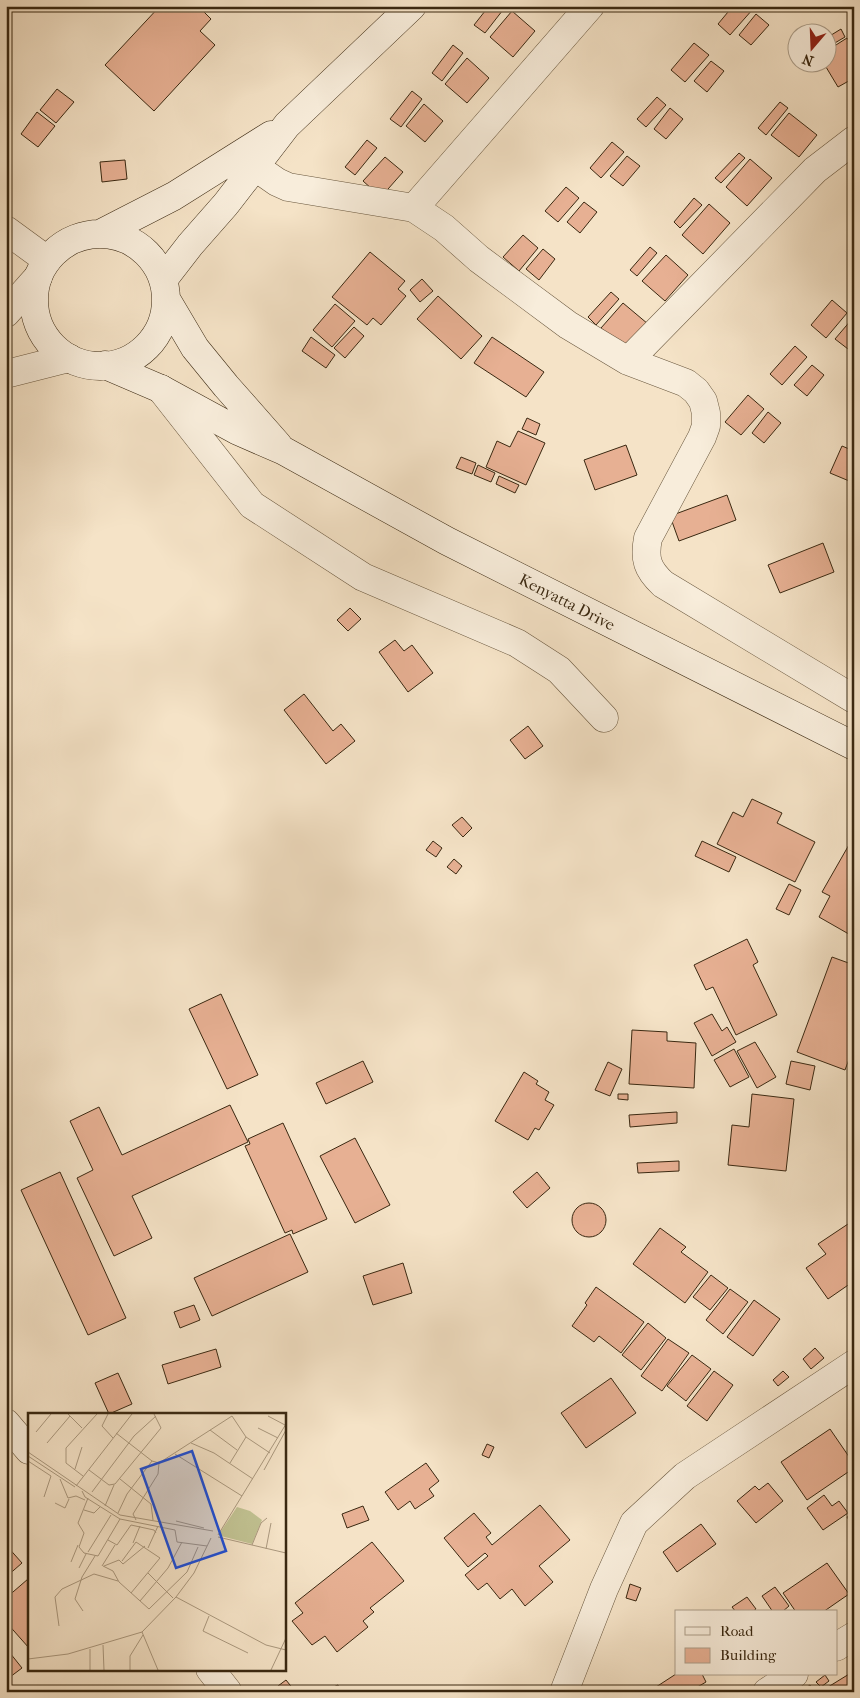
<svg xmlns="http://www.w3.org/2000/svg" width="860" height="1698" viewBox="0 0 860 1698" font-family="'IM FELL French Canon',serif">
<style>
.building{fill:#e7b093;stroke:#3a2811}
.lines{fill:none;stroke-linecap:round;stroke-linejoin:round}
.minor-casing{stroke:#69573e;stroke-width:29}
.secondary-casing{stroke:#3a2811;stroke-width:29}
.minor{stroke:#f8eddb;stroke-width:28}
.secondary{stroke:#f8eddb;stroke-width:28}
.labels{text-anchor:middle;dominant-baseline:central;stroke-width:5;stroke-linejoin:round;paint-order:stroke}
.street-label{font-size:16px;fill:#3a2811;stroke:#f8eddb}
.inset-road{fill:none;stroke:#aa987e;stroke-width:1}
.view{fill:#1d4ed8;fill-opacity:0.15;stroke:#1d4ed8;stroke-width:2.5}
.inset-edge{fill:none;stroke:#3a2811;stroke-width:2.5}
</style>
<rect width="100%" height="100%" fill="#f5e3c7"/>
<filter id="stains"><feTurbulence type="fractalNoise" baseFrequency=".004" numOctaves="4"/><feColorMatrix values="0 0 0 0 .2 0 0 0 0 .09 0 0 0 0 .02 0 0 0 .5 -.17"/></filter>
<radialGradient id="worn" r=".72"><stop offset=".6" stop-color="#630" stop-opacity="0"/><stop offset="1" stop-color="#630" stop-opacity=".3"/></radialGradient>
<!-- building -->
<path class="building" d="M160 6H198L211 19 200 31 215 45 154 111 105 65Z
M489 6H506L485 33 474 25Z
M549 6H559L555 11Z
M733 6H750L753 9 730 35 718 24Z
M512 11 535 31 513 57 490 37Z
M756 14 769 25 751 45 739 35Z
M841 29 845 37 828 47V37Z
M847 38 854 48V78L838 87 823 62H828V50Z
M694 43 709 55 685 82 671 70Z
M453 45 463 53 442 81 432 73Z
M467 58 489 78 467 103 445 84Z
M711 61 724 71 707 92 694 81Z
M57 89 74 102 56 123 40 110Z
M412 91 422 99 401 127 390 119Z
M657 97 666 105 646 127 637 119Z
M780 102 788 108 766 135 758 128Z
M424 104 443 121 425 142 406 126Z
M670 108 683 119 666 139 654 129Z
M37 112 55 126 38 147 21 134Z
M789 113 817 135 799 157 771 135Z
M367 140 377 148 355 175 345 167Z
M612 142 624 152 601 178 590 168Z
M739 153 745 158 721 183 715 178Z
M627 156 640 166 623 186 610 176Z
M385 157 403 172 381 197 363 181Z
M750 159 772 178 747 206 726 187Z
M125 160 127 179 102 182 100 162Z
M566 187 579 198 558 222 545 211Z
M694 198 702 205 680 228 674 222Z
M584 202 597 212 580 233 567 222Z
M709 204 730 223 703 254 682 235Z
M523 235 538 248 519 271 503 257Z
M650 247 657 253 637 276 630 270Z
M543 249 555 259 539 280 526 269Z
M370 252 405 281 398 289 406 296 381 325 373 318 367 325 332 297Z
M666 255 688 275 665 301 642 281Z
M422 279 433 291 420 302 410 290Z
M611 292 619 299 596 325 588 317Z
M438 296 482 336 461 359 417 319Z
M832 300 847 313 826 338 811 325Z
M623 303 648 324 625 350 601 328Z
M335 304 355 321 332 347 313 330Z
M852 319 854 320V342L848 349 835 339Z
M354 327 364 336 345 358 334 348Z
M311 337 335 355 326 368 302 351Z
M492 337 544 372 526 397 474 363Z
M795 346 807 357 782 385 770 374Z
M812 365 824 375 807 396 794 385Z
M748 395 764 409 741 435 725 422Z
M768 412 781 423 764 443 752 433Z
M527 418 540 424 536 435 522 429Z
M518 431 545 443 526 485 486 467 497 441 510 447Z
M626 445 637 475 595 490 584 460Z
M842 446 854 451V483L830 473Z
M461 457 476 463 472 474 456 468Z
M478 465 495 473 491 482 474 475Z
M499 476 519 485 515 493 496 484Z
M727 495 736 520 679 541 670 516Z
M823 543 834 572 780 593 768 565Z
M350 608 361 619 348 631 337 620Z
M395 640 404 651 412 645 433 673 408 692 379 652Z
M304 694 333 731 341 724 355 741 326 764 284 710Z
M528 726 543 746 525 759 510 740Z
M752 799 782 813 777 823 815 842 795 882 717 844 733 812 743 817Z
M462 817 472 828 463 837 452 825Z
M854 836V937L819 917 830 896 822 892Z
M433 841 442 848 436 857 426 850Z
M702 841 736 857 729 872 695 856Z
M454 859 462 866 456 874 447 867Z
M789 884 801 890 789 915 776 909Z
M747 939 758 962 753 965 777 1015 736 1035 713 987 706 990 694 965Z
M832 957 854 965V1046L845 1070 797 1052Z
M221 994 258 1075 227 1089 189 1009Z
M712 1014 722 1031 727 1027 736 1042 712 1056 694 1023Z
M632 1030 667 1032V1041L696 1043 694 1088 629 1084Z
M755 1042 776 1077 757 1088 737 1051Z
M734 1049 749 1077 730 1087 714 1060Z
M363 1061 373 1082 326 1104 316 1083Z
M791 1061 815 1066 810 1090 786 1084Z
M608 1062 622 1069 610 1096 595 1090Z
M524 1072 538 1081 536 1084 549 1092 545 1100 554 1105 539 1130 535 1128 528 1140 495 1121Z
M618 1094H628V1100L618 1099Z
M752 1094 794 1099 786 1171 728 1165 732 1125 749 1127Z
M230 1105 248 1142 132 1196 152 1238 114 1256 77 1178 93 1170 70 1121 99 1107 122 1155Z
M677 1112V1123L630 1127 629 1115Z
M283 1123 327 1219 293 1234 292 1230 285 1233 245 1146 250 1144 248 1139Z
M355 1138 390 1205 355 1223 320 1156Z
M679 1161V1171L638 1173 637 1163Z
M60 1172 126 1318 88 1335 21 1190Z
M537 1172 550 1188 527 1208 513 1192Z
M572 1220a17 17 0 1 1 34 0a17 17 0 1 1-34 0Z
M854 1220V1281L828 1299 806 1268 826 1254 818 1244Z
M660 1228 686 1247 681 1252 708 1272 685 1303 633 1264Z
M290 1234 308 1272 212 1316 194 1278Z
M403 1263 412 1293 373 1305 363 1276Z
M711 1275 728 1288 710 1310 693 1297Z
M596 1287 644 1322 621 1353 599 1336 594 1342 572 1326 587 1305 585 1303Z
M730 1289 748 1302 723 1334 706 1320Z
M754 1300 780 1319 753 1356 727 1337Z
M194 1305 200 1320 180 1328 174 1312Z
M648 1323 666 1338 641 1370 622 1355Z
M668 1339 689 1353 662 1391 641 1376Z
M815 1348 824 1358 811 1369 803 1359Z
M216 1349 221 1367 168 1384 162 1365Z
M692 1355 711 1369 686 1401 667 1386Z
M714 1371 733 1385 707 1421 687 1406Z
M783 1371 789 1377 778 1386 773 1380Z
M118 1373 132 1404 109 1414 95 1383Z
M611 1378 636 1413 586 1448 561 1413Z
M830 1429 854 1464V1468L807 1500 781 1462Z
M487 1444 494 1447 489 1458 482 1455Z
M426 1463 439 1481 429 1489 434 1496 415 1509 410 1501 398 1510 385 1492Z
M768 1483 783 1501 756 1523 737 1501 755 1486 759 1490Z
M824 1495 832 1506 839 1501 848 1513 823 1530 807 1508Z
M540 1505 570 1540 539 1566 553 1582 525 1606 512 1589 500 1599 487 1583 478 1590 465 1575 488 1556 485 1553 468 1567 444 1538 474 1513 491 1533 486 1537 492 1545Z
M363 1506 369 1520 347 1528 342 1514Z
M854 1513V1528L847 1517Z
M701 1524 716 1544 677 1572 663 1552Z
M372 1542 404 1581 370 1608 374 1612 363 1621 368 1627 337 1652 325 1636 312 1645 292 1621 303 1613 295 1603Z
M6 1545 22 1563 6 1577Z
M827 1563 849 1594 823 1612H796L783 1593Z
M28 1579 29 1580V1648L6 1622V1598Z
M630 1584 641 1588 636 1601 626 1598Z
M775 1587 789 1606 782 1612H773L762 1596Z
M747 1597 756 1609 752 1612H736L732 1607Z
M6 1648 22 1668 6 1680Z
M854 1671V1692H820Z
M676 1674H702L706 1682 694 1689 696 1692H659L656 1687Z
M825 1675 829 1681 821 1687 816 1682Z
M286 1680 294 1690 292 1692H282L278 1686Z
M338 1685 341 1692H324V1691Z
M810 1685 815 1692H800Z"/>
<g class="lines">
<!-- minor casing -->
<g class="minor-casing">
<path id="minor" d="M254 166 277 182 288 187 414 208 444 228 479 259 568 325 628 361 686 383 696 391 703 401 706 413V426L702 437 648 538C644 559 647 569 663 584L854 699
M414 208 590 6
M6 230 47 260
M6 313 38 277
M628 361 815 170 854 140
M6 374 69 358
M161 389 252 505 363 577 517 643 559 670 604 718
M6 1423 29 1450
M836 1647 854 1636
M210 1669 228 1692
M564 1692 604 1589 634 1523 685 1476 854 1364
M767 1692 794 1674"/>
</g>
<!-- secondary casing -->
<g class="secondary-casing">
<path id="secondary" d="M100 234 174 196 271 135
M34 300a66 66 0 1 1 132 0a66 66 0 1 1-132 0Z
M163 280 190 245 226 204 287 125 412 6
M166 299 195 348 226 386 278 445
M105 365 161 389 238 431 284 451 447 541 854 746"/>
</g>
<!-- minor -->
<use href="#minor" class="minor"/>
<!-- secondary -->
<use href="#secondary" class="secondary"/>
</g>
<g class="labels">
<!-- street labels -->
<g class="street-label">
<text transform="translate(567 602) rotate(27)">Kenyatta Drive</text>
</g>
</g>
<!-- overview -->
<g transform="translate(28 1413)">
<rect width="258" height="258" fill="#f5e3c7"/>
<path d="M209 94 222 98 234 107 224 131 193 123V118Z" fill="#c1c292"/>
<path class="inset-road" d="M40 1 54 15M80 1 74 13 85 25M204 3 218 24 242 40M240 3 257 12M230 15 250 25M182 17 209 37M8 19 23 1M88 20 124 48 131 50 204 3M19 30 42 3M163 30 186 40 225 66M0 39 92 102 185 118M147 41 214 83M0 43 47 74M0 48 23 63 16 84M202 50 218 24M47 56 54 34M61 57 81 72 87 71 133 15 126 1M236 57 258 17M55 63 38 50V35L69 1M32 66 40 85 48 83 57 87M92 66 123 91 125 107M48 73 104 1M54 78 57 84 92 106 147 117 149 129 179 133M64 79 106 23 128 3M60 85 50 110 56 120 51 134 56 140 70 143 92 106M27 90 37 95 41 86M77 93 86 72M56 97 66 100 72 94M90 100 99 81 124 48M108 107 105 101 130 61 131 50M148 108 176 115M190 122 258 11M190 124 258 140M183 125 166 160 148 184 238 232 258 237M80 127 89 132 103 112 126 117 128 120M105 130 112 113M224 132 233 110 239 105M120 135 130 113M238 136 243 110M60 139 83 102M94 148 108 129 132 145 103 180M43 149 50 132M74 153 87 132M75 153 85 158 91 169 121 196 159 159 170 134M76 153 91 147 95 151 117 133M51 155 58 141M120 160 145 185M112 188 140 155 154 129M55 198 47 186 54 164 67 143M181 203 175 218 220 240M31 213 27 184 34 176 66 161 90 168M114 219 130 257M75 232 76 257M62 236V257M0 246 40 241 114 219 148 184M102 257V243L115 222M243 257 258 225"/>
<path class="view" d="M164 38 198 138 148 155 113 56Z"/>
<rect width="258" height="258" class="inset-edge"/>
</g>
<!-- margin -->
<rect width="860" height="1698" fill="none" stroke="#f5e3c7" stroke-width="25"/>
<rect x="8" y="8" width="845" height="1683" fill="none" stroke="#3a2811" stroke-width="2.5"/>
<rect x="12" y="12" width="835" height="1673" fill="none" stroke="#3a2811"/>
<!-- legend -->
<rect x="675" y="1610" width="162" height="65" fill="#f8eddb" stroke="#ac9e8a"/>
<rect x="685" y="1627" width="25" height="8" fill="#f8eddb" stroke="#ac9e8a"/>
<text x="720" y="1636" font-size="15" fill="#3a2811">Road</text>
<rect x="685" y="1648" width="25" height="15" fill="#e7b093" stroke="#ac9e8a"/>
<text x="720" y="1660" font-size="15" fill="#3a2811">Building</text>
<!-- north arrow -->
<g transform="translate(812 48) rotate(199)"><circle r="24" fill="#f8eddb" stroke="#ac9e8a"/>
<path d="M0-4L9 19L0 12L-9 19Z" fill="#8f2418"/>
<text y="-8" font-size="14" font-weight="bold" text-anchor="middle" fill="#3a2811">N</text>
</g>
<rect width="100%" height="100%" filter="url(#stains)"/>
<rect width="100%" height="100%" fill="url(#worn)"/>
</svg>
